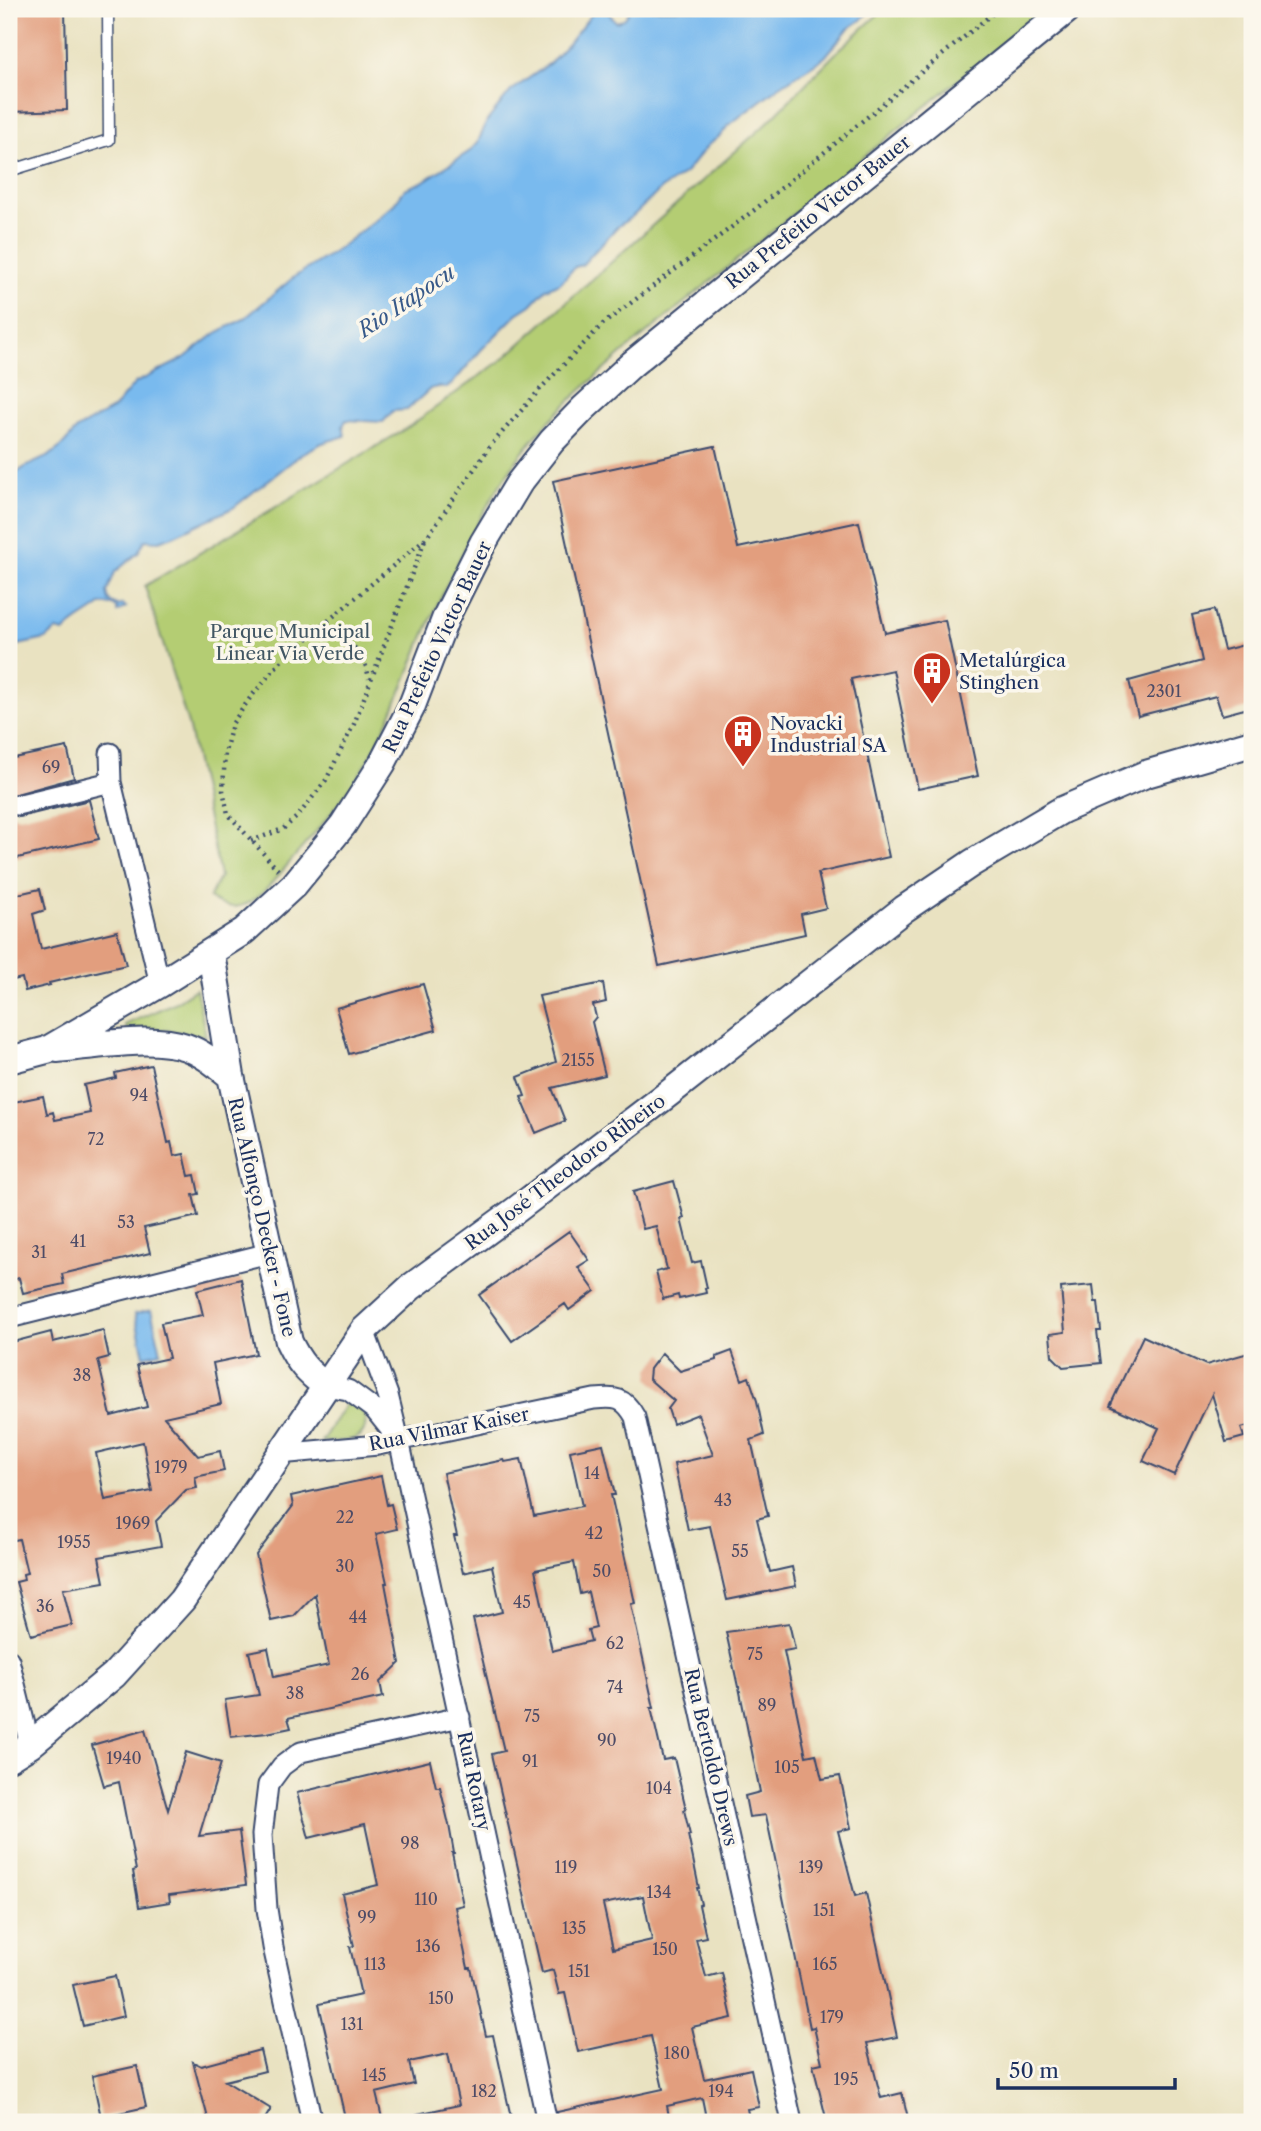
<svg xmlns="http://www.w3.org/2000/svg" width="1261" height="2131" viewBox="0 0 1261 2131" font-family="'Libre Caslon Text',serif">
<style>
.green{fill:#b4cd73;stroke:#687e68;stroke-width:2}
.water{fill:#79baee;stroke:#4a74a6;stroke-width:2}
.building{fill:#e29e7e;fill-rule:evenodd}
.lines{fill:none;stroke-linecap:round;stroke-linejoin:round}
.lane-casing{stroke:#3a4a6d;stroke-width:13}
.street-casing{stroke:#3a4a6d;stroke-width:23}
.secondary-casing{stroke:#3a4a6d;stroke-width:30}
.path{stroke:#3a4a6d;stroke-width:4.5;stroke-dasharray:2 5;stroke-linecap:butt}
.lane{stroke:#fff;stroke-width:10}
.street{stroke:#fff;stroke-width:19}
.secondary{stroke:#fff;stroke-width:26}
.labels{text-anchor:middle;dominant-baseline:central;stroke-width:7;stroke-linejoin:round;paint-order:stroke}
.number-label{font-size:16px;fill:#4d4b66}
.street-label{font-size:19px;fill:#1b2f5e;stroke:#fbf7ec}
.park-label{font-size:19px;fill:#415663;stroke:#fbf7ec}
.poi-label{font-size:19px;fill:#1b2f5e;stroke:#fbf7ec;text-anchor:start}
.water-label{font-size:21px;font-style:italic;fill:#375989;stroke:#fbf7ec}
</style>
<rect width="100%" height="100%" fill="#fbf7ec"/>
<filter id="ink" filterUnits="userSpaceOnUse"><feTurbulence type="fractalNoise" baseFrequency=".0143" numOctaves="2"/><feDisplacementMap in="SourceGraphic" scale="14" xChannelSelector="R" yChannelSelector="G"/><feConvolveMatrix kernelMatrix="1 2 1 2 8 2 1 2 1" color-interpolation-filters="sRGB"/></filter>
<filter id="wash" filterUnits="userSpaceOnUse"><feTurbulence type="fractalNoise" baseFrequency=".00686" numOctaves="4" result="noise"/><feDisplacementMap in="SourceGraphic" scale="28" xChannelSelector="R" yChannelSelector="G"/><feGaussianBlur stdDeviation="1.57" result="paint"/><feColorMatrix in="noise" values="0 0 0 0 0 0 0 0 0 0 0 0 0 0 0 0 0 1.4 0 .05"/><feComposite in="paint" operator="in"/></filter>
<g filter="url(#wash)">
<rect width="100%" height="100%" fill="#e9e2c1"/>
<!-- green -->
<path class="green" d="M884 9H1046L632 345C589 383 542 421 510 470 481 512 459 559 437 606 415 654 398 705 373 752 351 792 320 827 290 862 269 886 244 924 209 898L220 876 188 724 145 586 410 426 503 359 766 124 840 49Z
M196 989 206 1036 159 1029 128 1030 125 1025 176 1002Z
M351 1396C362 1406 375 1429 355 1438 346 1443 331 1441 321 1442Z"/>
<!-- water -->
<path class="water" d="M629 9H871L861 20 848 29 825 57 777 88 729 125 720 136 708 145 685 173 661 189 634 215 616 228 582 265 575 267 560 283 546 289 531 305 517 314 481 350 452 384 445 388 437 387 430 389 407 410 393 411 383 422 346 420 343 426 345 436 322 443 303 453 233 508 173 536 159 541 145 540 138 553 115 572 107 592 109 601 119 606 122 604 126 607 117 612V608L112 605 102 604C90 614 75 620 64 632L57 630 46 639 9 647V488L15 474 25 467 49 456 62 446 77 429 114 408 135 383 183 359 216 333 244 319 294 277 334 252 378 218 394 204 405 189 422 182 470 151 478 142 487 121 511 91 550 63 567 45 595 10H606L616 22C624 20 628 17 629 9Z
M151 1310 161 1352 144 1356 135 1314Z"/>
<g id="blocks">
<!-- building -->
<path class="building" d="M9 9H65L67 110 9 112Z
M715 446 738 548 859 522 885 633 945 620 978 776 918 789 893 670 851 679 889 857 818 873 826 908 801 914 805 934 659 966 553 481Z
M1214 610 1224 650 1252 643V707L1222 715 1216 696 1138 716 1129 681 1202 661 1192 615Z
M67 747 74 778 9 796V759Z
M89 800 99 839 9 860V814L20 817Z
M40 889 45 910 33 914 41 949 117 931 126 965 49 983 50 985 25 991 22 978 9 981V896Z
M603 983 606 1002 593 1005 596 1017 592 1022 605 1075 552 1088 565 1121 536 1133 521 1097 525 1096 518 1077 556 1062 539 996Z
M423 984 436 1030 349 1054 336 1008Z
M151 1065 168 1143 171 1142 174 1156 184 1154 189 1176 195 1175 199 1194 193 1195 198 1216 144 1228 150 1253 62 1274 64 1284 23 1293 19 1278 9 1281V1103L43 1096 47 1114 53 1112 55 1120 90 1113 84 1085 116 1078 115 1073Z
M674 1181 684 1218 681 1219 692 1263 701 1261 707 1288H705L706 1293 679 1299 678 1295 663 1299 656 1272 667 1269 656 1226 643 1229 633 1192Z
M569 1231 589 1260 578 1267 595 1291 569 1310 565 1304 512 1341 479 1295Z
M241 1279 256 1354 213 1363 221 1404 164 1417 198 1456 220 1451 224 1471 195 1477 197 1488 186 1490 156 1521 161 1546 99 1557 104 1582 63 1589 72 1625 31 1635 16 1582 24 1580 23 1574 27 1573 19 1539 11 1541 9 1531V1343L51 1332 53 1342 103 1330 109 1357 98 1360 111 1416 147 1407 137 1365 169 1358 161 1323 203 1315 197 1290ZM143 1442 152 1491 105 1500 96 1453Z
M1093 1285 1095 1302H1098L1101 1331H1097L1101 1363 1063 1367 1052 1356 1050 1334 1065 1332 1061 1288Z
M1143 1336 1206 1365 1252 1352V1386L1247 1388 1252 1407V1425L1241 1428 1244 1437 1226 1442 1212 1394 1174 1475 1143 1461 1159 1428 1110 1406Z
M732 1351 742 1380 749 1377 757 1401 764 1435 751 1440 768 1516 757 1519 770 1572 792 1567 796 1586 727 1600 710 1526 688 1530 674 1464 713 1455 698 1414 673 1424 668 1409 674 1401 649 1379 650 1369 662 1353 680 1371 716 1360V1357Z
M603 1444 615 1495H611L635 1603 631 1604 650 1690 654 1708H651L663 1760 674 1758 686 1809 684 1810 690 1835H688L699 1888H697L701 1904 699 1905 706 1937 696 1939 706 1977 722 1973 732 2018 692 2027 704 2079 751 2069 759 2107 747 2109 750 2122H719L718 2116 706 2118 702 2098 667 2106 670 2122H559L557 2112 663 2089 651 2036 578 2052 565 1993 559 1994 553 1970 542 1973 492 1754 504 1751 473 1619 502 1612 492 1566 463 1573 454 1536H457L443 1473 504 1460 505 1462 521 1459 534 1516 582 1506 570 1451ZM574 1562 580 1594 588 1592 596 1628 588 1630 591 1641 552 1651 535 1570ZM643 1896 652 1940 613 1949 603 1904Z
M381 1476 387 1505 391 1504 397 1529 376 1534 387 1583H385L400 1663 380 1682 383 1697 288 1718 291 1728 267 1733 231 1737 225 1700 259 1695 249 1652 268 1648 274 1677 329 1665 315 1594 294 1616 271 1621 256 1555 293 1506 291 1496Z
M789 1623 795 1649 784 1651 806 1756 816 1754 822 1779 840 1776 851 1828 838 1831 855 1896 866 1893 897 2037 867 2043 881 2098 902 2093 909 2122H827L813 2065 822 2063 814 2027 810 2028 807 2013 766 1815 749 1817 745 1796 760 1792 739 1687H738L726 1632Z
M145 1730 168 1810 186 1752 221 1763 199 1836 239 1831 246 1885 169 1895 170 1902 139 1907 133 1871 136 1870 119 1782 104 1786 92 1745Z
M430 1761 436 1787H440L449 1825 454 1853H452L463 1905 455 1907 468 1968H471L486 2036 493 2035 512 2122H418L417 2114 459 2105 448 2054 409 2062 414 2084 376 2093 383 2122H346L319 2004 361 1995 350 1947 354 1946 342 1894 378 1885 365 1824 309 1838 297 1793Z
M115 1976 124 2016 83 2026 73 1985Z
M260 2050 265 2071 225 2081 271 2109 263 2122H209L193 2062 201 2066Z
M137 2066 146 2107 101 2117 92 2076Z"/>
</g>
</g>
<g filter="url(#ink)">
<use href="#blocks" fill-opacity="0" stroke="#3a4a6d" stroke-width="2"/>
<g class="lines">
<!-- lane casing -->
<g class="lane-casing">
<path id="lane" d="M9 171 109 140 108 9"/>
</g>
<!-- street casing -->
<g class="street-casing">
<path id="street" d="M110 753 111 782 160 984
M17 805 111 782
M9 1318 269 1253
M364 1330 388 1395 399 1440 547 2122
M326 1386 348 1390 375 1410 394 1434
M279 1454 378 1445 594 1399C616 1397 624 1397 635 1417L792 2122
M9 1660 30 1745
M312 2122 273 1947 267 1909 262 1835 268 1785 282 1766 301 1752 460 1717"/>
</g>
<!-- secondary casing -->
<g class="secondary-casing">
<path id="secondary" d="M211 953 231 1076 289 1342C299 1363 307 1372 326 1386
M57 1049C93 1046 152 1035 186 1047 203 1053 217 1065 231 1076
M9 1060 47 1050 160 984 244 931 294 885 343 825 382 764 411 708 446 617 483 543 519 483 552 441 584 408 632 364 1068 9
M9 1758 30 1745 114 1675 182 1600 364 1330 411 1287 516 1210 668 1094 904 909 972 863 1062 810 1146 774 1252 743"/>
</g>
<!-- path -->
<path class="path" d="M316 631C345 637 364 647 369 679
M251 841 283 829 298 816 326 780 354 724 426 537
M278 870 228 814 223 790 225 752 232 724 250 698 282 660 427 537 491 445 542 387 603 324 757 208 998 9"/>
<!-- lane -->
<use href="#lane" class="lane"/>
<!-- street -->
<use href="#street" class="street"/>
<!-- secondary -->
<use href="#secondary" class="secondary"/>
</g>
</g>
<!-- icons -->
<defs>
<g id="building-pin" transform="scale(2.0125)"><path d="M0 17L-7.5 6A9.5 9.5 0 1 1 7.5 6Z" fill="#c8321e" stroke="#fbf7ec"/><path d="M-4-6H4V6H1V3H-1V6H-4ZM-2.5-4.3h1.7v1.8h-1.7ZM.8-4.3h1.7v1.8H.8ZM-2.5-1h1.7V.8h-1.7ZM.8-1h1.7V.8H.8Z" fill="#fff"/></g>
</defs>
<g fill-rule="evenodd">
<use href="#building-pin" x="932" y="671"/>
<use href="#building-pin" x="743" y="734"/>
</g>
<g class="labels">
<!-- number labels -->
<g class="number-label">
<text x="1164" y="691">2301</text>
<text x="51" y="767">69</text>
<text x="578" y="1060">2155</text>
<text x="139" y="1095">94</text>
<text x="96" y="1139">72</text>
<text x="126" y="1222">53</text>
<text x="78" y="1241">41</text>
<text x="39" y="1252">31</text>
<text x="82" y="1375">38</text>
<text x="171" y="1467">1979</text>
<text x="592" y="1473">14</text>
<text x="723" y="1500">43</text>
<text x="345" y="1517">22</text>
<text x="133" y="1523">1969</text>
<text x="594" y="1533">42</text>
<text x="74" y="1542">1955</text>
<text x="740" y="1551">55</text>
<text x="345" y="1566">30</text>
<text x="602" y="1571">50</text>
<text x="522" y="1602">45</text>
<text x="45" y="1606">36</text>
<text x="358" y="1617">44</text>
<text x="615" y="1643">62</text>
<text x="755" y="1654">75</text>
<text x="360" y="1674">26</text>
<text x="615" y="1687">74</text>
<text x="295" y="1693">38</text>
<text x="767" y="1705">89</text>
<text x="532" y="1716">75</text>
<text x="607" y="1740">90</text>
<text x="124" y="1758">1940</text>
<text x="530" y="1761">91</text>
<text x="787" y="1767">105</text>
<text x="659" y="1788">104</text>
<text x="410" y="1843">98</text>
<text x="566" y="1867">119</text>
<text x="811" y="1867">139</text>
<text x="659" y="1892">134</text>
<text x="426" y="1899">110</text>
<text x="824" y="1910">151</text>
<text x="367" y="1917">99</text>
<text x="574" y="1928">135</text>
<text x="428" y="1946">136</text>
<text x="665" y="1949">150</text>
<text x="375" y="1964">113</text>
<text x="825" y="1964">165</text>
<text x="579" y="1971">151</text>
<text x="441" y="1998">150</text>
<text x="832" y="2017">179</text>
<text x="352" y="2024">131</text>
<text x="677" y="2053">180</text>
<text x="374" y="2075">145</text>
<text x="846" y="2079">195</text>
<text x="484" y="2091">182</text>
<text x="721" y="2091">194</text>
</g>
<!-- street labels -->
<g class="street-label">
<text transform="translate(818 212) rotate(-39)">Rua Prefeito Victor Bauer</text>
<text transform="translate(437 647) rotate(-65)">Rua Prefeito Victor Bauer</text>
<text transform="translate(565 1172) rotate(-37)">Rua José Theodoro Ribeiro</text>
<text transform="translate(262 1217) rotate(77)">Rua Alfonço Decker - Fone</text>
<text transform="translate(449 1429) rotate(-11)">Rua Vilmar Kaiser</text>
<text transform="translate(711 1757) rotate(77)">Rua Bertoldo Drews</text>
<text transform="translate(474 1781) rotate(78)">Rua Rotary</text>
</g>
<!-- park labels -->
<g class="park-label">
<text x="290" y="631">Parque Municipal<tspan x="290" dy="22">Linear Via Verde</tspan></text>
</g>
<!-- poi labels -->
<g class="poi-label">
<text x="959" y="660">Metalúrgica<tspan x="959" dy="22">Stinghen</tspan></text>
<text x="770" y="723">Novacki<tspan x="770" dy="22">Industrial SA</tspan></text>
</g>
<!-- water labels -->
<g class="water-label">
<text transform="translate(406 301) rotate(-34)">Rio Itapocu</text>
</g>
</g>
<!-- margin -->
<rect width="1261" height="2131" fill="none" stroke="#fbf7ec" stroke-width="35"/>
<!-- scale -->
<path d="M998 2078v10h177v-10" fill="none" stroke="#1b2f5e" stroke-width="3.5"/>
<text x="1009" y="2078" font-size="21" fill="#1b2f5e" stroke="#fbf7ec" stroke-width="5" paint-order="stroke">50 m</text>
</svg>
